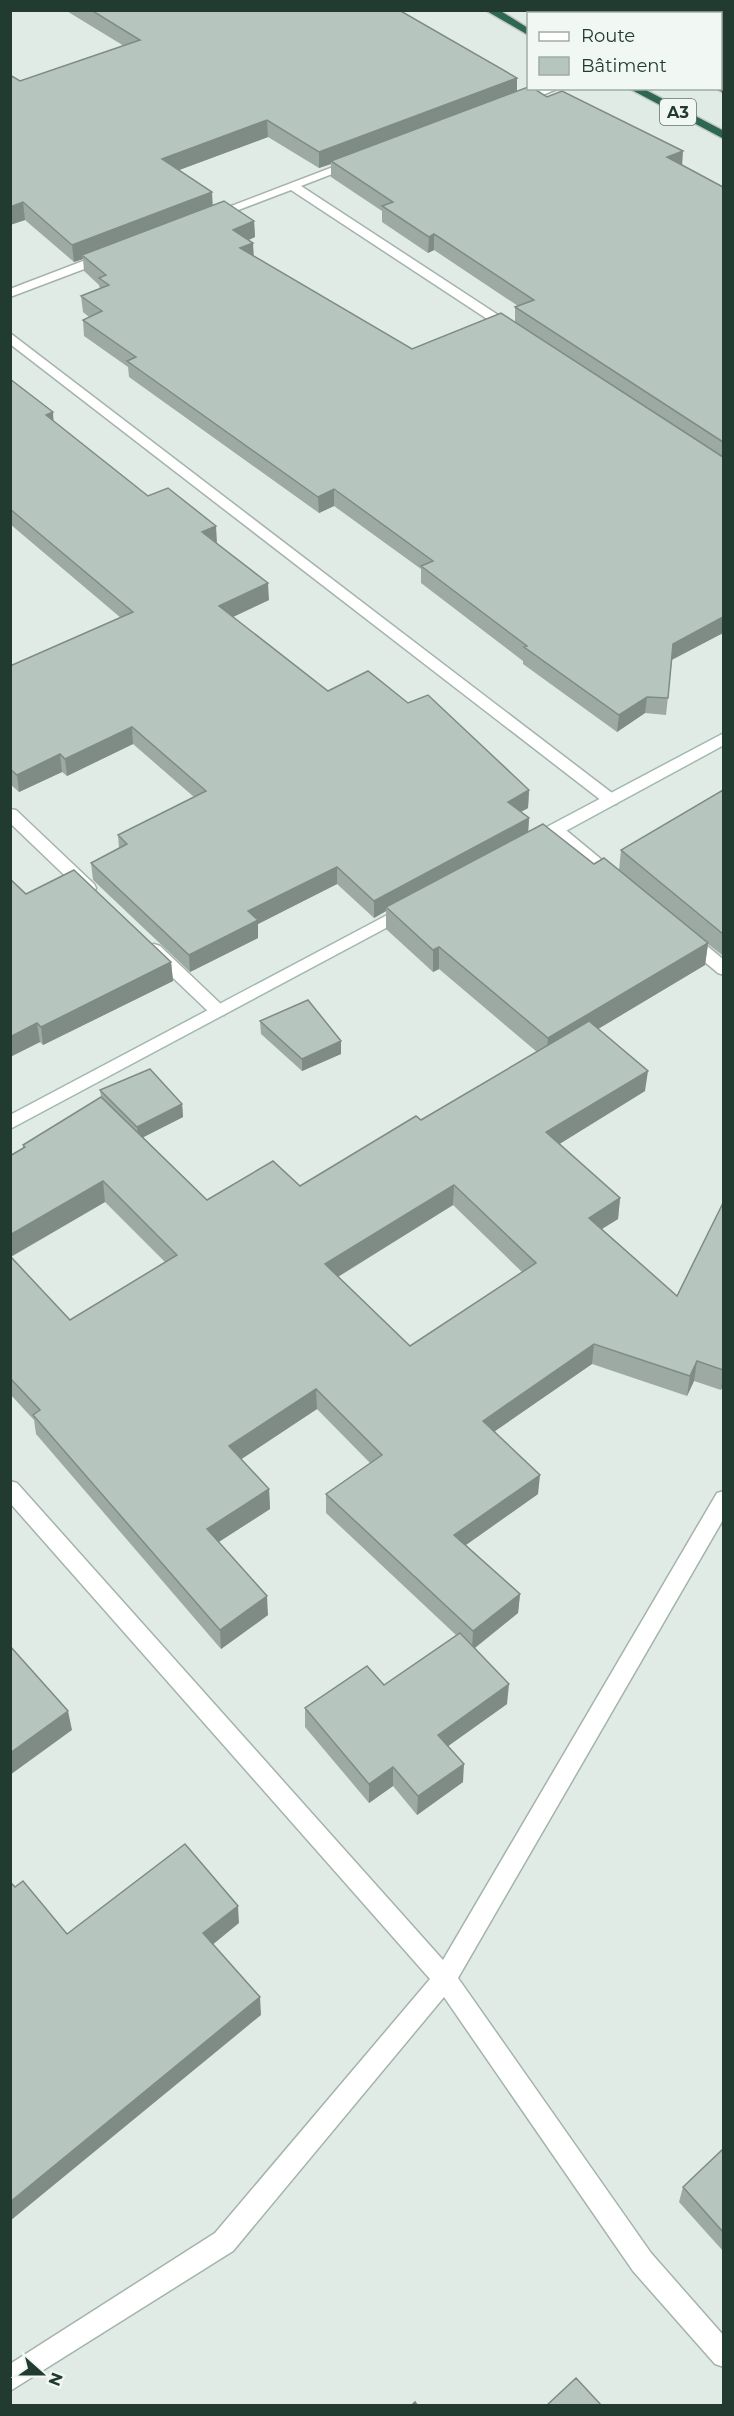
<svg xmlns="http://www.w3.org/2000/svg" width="734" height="2416" viewBox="0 0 734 2416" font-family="Montserrat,sans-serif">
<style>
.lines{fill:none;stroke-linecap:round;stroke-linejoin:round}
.street-casing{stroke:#a4b3ab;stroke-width:3}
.secondary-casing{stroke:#a2b9ae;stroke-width:3}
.highway-casing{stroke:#c1c8c5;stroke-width:3}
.street{fill:#fff;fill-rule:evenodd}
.secondary{fill:#fff;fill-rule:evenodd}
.highway{fill:#2e6754;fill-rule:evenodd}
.wall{fill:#9daaa3;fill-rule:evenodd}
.shaded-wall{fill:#7f8b85}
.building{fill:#b6c6be;stroke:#7f8b85;stroke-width:1.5;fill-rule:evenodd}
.labels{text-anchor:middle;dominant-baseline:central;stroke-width:4.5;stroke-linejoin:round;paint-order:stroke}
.shield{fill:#f1f8f3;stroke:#5f746b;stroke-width:1.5}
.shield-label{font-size:16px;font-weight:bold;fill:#213b31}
</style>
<rect width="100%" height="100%" fill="#e1ebe5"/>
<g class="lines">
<!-- street casing -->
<g class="street-casing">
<path id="street" d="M724 20V26L720 27V21Z
M543 88H559L524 103H516L514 101Z
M354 159 358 160V164L301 186 515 326 517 329 515 332H507L291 190 215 219 211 220 205 216Z
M104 253 108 254V260L10 297V289Z
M10 333 616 796 619 800 616 804H606L10 344Z
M10 809 16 810 94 884 96 888 94 892H82L10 823Z
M555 825 561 826 619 874 621 878 619 882H607L549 834 547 830Z
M688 933 694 935 724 960V975L718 973 682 943 680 939 682 935Z
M154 944 160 946 224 1007 226 1011 224 1015H212L148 954 146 950 148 946Z
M10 1481 17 1483 443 1960 717 1493 724 1491V1518L458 1978 651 2253 724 2336V2367L715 2364 633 2271 444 1997 233 2251 10 2391V2364L215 2233 430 1979 10 1503Z"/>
</g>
<!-- secondary casing -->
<g class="secondary-casing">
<path id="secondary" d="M724 733V745L538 846 532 847 524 842 526 838Z
M408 904 414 905 416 909 414 913 10 1129V1115Z"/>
</g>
<!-- highway casing -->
<g class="highway-casing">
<path id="highway" d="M485 10H499L528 28V35Z
M567 10H580L583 14H570Z
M720 85 724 86V93L715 88H720Z
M628 88H642L724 131V139Z"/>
</g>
<!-- street -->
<use href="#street" class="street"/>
<!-- secondary -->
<use href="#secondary" class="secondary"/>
<!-- highway -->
<use href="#highway" class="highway"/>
</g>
<!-- wall -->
<path class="wall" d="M65 10H399L517 78V91L547 97 723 187V633L672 660 666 715 645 713 617 732 523 664V661L421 583V569L334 506 319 513 129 377 128 367 84 336 83 320 89 317 83 312 81 296 100 289 99 285 84 271 83 259 74 262 25 220 10 225V75L20 81 124 46ZM268 137 319 168 331 164V177L382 211V222L428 253 434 250 518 306 515 307V322L412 349 253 256V243L249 240 255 237 254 221 213 205 179 170Z
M10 379 53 412V421L148 496 217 543 269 600 233 617 328 691 408 703 529 790 528 808 521 812 529 818 528 832 594 864 619 870 621 850 723 790V954L722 955 708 944 705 965 598 1029 645 1091 559 1144 620 1198 618 1219 602 1229 677 1296 723 1203V1384L721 1390 694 1381 687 1396 592 1364 495 1431 538 1494 466 1545 520 1594 518 1613 475 1648 507 1704 448 1746 463 1782 417 1815 393 1786 369 1803 305 1727V1708L384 1685 456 1635 326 1513V1494L370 1463 317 1409 241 1459 269 1489 270 1509 219 1542 268 1615 221 1649 36 1434 34 1420 10 1394V1155L23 1148V1145L101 1097 100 1090 182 1104 183 1117 143 1137 207 1200 300 1186 421 1120 537 1052 439 969 433 972 386 929V911L374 918 337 884 258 924V938L190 972 93 880 91 863 119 848 118 835 194 797 133 744 67 776 62 772 19 792 10 784V666L121 618 10 524ZM105 1202 165 1262 70 1320 11 1257ZM453 1205 522 1272 410 1346 338 1277Z
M26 894 171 962 173 981 43 1045 40 1042 10 1057Z
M260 1021 341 1054 302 1071 261 1034Z
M723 2149V2251L679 2202 683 2187Z"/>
<!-- shaded-wall -->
<path class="shaded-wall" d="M517 78V95L331 161V164L319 168V152Z
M267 120 268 137 163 176 162 159Z
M683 151 682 167 667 157Z
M212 192 213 209 82 255 83 259 74 262 72 245Z
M23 202 25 220 10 225V207Z
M254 221 255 237 234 246 233 230Z
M434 234V250L428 253 429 237Z
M253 243 254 259 240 248Z
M53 412 54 429 46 415Z
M334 489V506L319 513 318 497Z
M216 526 217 543 202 532Z
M268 583 269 600 220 623 219 606Z
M723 617V633L671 660 673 644Z
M647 697 645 713 617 732 619 715Z
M132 727 133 744 67 776 65 759Z
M60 754 62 772 19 792 17 775Z
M529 790 528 808 507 819 508 802Z
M529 818 528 835 386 907V911L374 918V901Z
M337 867V884L258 924V938L190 972 189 955 248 911Z
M708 943 705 965 546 1060 548 1038Z
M439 947V969L433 972V950Z
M171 962 173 981 43 1045 41 1027Z
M37 1023 40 1042 10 1057V1037Z
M341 1041V1054L302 1071V1059Z
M648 1071 645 1091 545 1153 546 1132Z
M182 1104 183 1117 138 1140 137 1127Z
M103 1181 105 1202 10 1257V1235Z
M454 1185 453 1205 326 1284 325 1264Z
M620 1198 618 1219 587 1238 589 1218Z
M594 1344 592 1364 482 1440 483 1421Z
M697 1361 694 1381 687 1396 690 1376Z
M723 1374V1384L721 1390Z
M316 1389 317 1409 231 1466 229 1446Z
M540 1475 538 1494 453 1554 454 1535Z
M269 1489 270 1509 209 1548 207 1529Z
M520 1594 518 1613 472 1650 473 1631Z
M267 1596 268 1615 221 1649 220 1630Z
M509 1684 507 1704 437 1754 438 1735Z
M68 1711 72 1730 10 1775V1753Z
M464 1764 463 1782 417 1815 418 1796Z
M393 1767V1786L369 1803V1784Z
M238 1906 239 1923 205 1951 203 1933Z
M260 1997 261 2015 10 2221V2202Z"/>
<!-- building -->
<path class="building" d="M91 10H399L517 78 319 152 267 120 162 159 212 192 72 245 23 202 10 207V75L20 81 140 40Z
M528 87V88H533L547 97 562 91 683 151 667 157 723 187V442L515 307 534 300 434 234 429 237 382 206 393 202 331 161Z
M224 201 254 221 233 230 253 243 240 248 412 349 501 313 723 457V617L673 644 668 698 647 697 619 715 524 647 527 646 421 566 433 561 334 489 318 497 127 361 136 357 83 320 102 311 81 296 109 285 99 278 106 275 82 255Z
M10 379 53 412 46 415 148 496 168 488 216 526 202 532 268 583 219 606 328 691 368 671 408 703 428 695 529 790 508 802 529 818 374 901 337 867 248 911 258 920 189 955 91 863 127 844 118 835 206 791 132 727 65 759 60 754 17 775 10 769V666L133 612 10 509Z
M723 790V934L621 850Z
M543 824 594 864 604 858 708 943 548 1038 439 947 433 950 386 907Z
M74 870 171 962 41 1027 37 1023 10 1037V879L26 894Z
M308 1000 341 1041 302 1059 260 1021Z
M589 1021 648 1071 546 1132 620 1198 589 1218 677 1296 723 1203V1370L697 1361 690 1376 594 1344 483 1421 540 1475 454 1535 520 1594 473 1631 326 1494 382 1455 316 1389 229 1446 269 1489 207 1529 267 1596 220 1630 33 1415 40 1410 10 1378V1256L70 1320 177 1255 103 1181 10 1235V1156L25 1147 23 1145 101 1097 207 1200 273 1161 300 1186 416 1116 421 1120ZM454 1185 536 1263 410 1346 325 1264Z
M150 1069 182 1104 137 1127 100 1090Z
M460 1633 509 1684 438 1735 464 1764 418 1796 393 1767 369 1784 305 1708 367 1666 384 1685Z
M10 1646 68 1711 10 1753Z
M185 1844 238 1906 203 1933 260 1997 10 2202V1882L15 1887 23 1881 67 1934Z
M723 2149V2232L683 2187Z
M576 2378 602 2406H546Z
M415 2402 418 2406H411Z"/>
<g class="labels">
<!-- shield labels -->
<rect class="shield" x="660" y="99" width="36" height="26" rx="4.5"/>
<g class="shield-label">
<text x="678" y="112">A3</text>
</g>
</g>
<!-- border -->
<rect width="734" height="2416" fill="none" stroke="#213b31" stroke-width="24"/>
<!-- legend -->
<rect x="527" y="12" width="195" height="78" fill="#f1f8f3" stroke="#9eaca5" stroke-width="1.5"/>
<rect x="539" y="32" width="30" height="9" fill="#ffffff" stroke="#9eaca5" stroke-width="1.5"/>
<text x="581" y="42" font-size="18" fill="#213b31">Route</text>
<rect x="539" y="57" width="30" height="18" fill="#b6c6be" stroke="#9eaca5" stroke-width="1.5"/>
<text x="581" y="72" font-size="18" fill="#213b31">Bâtiment</text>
<!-- north arrow -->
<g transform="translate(42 2374) rotate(111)" stroke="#f1f8f3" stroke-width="4.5" paint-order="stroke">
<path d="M0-4.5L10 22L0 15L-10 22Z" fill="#213b31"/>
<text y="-9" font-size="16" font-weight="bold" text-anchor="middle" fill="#213b31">N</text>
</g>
</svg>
